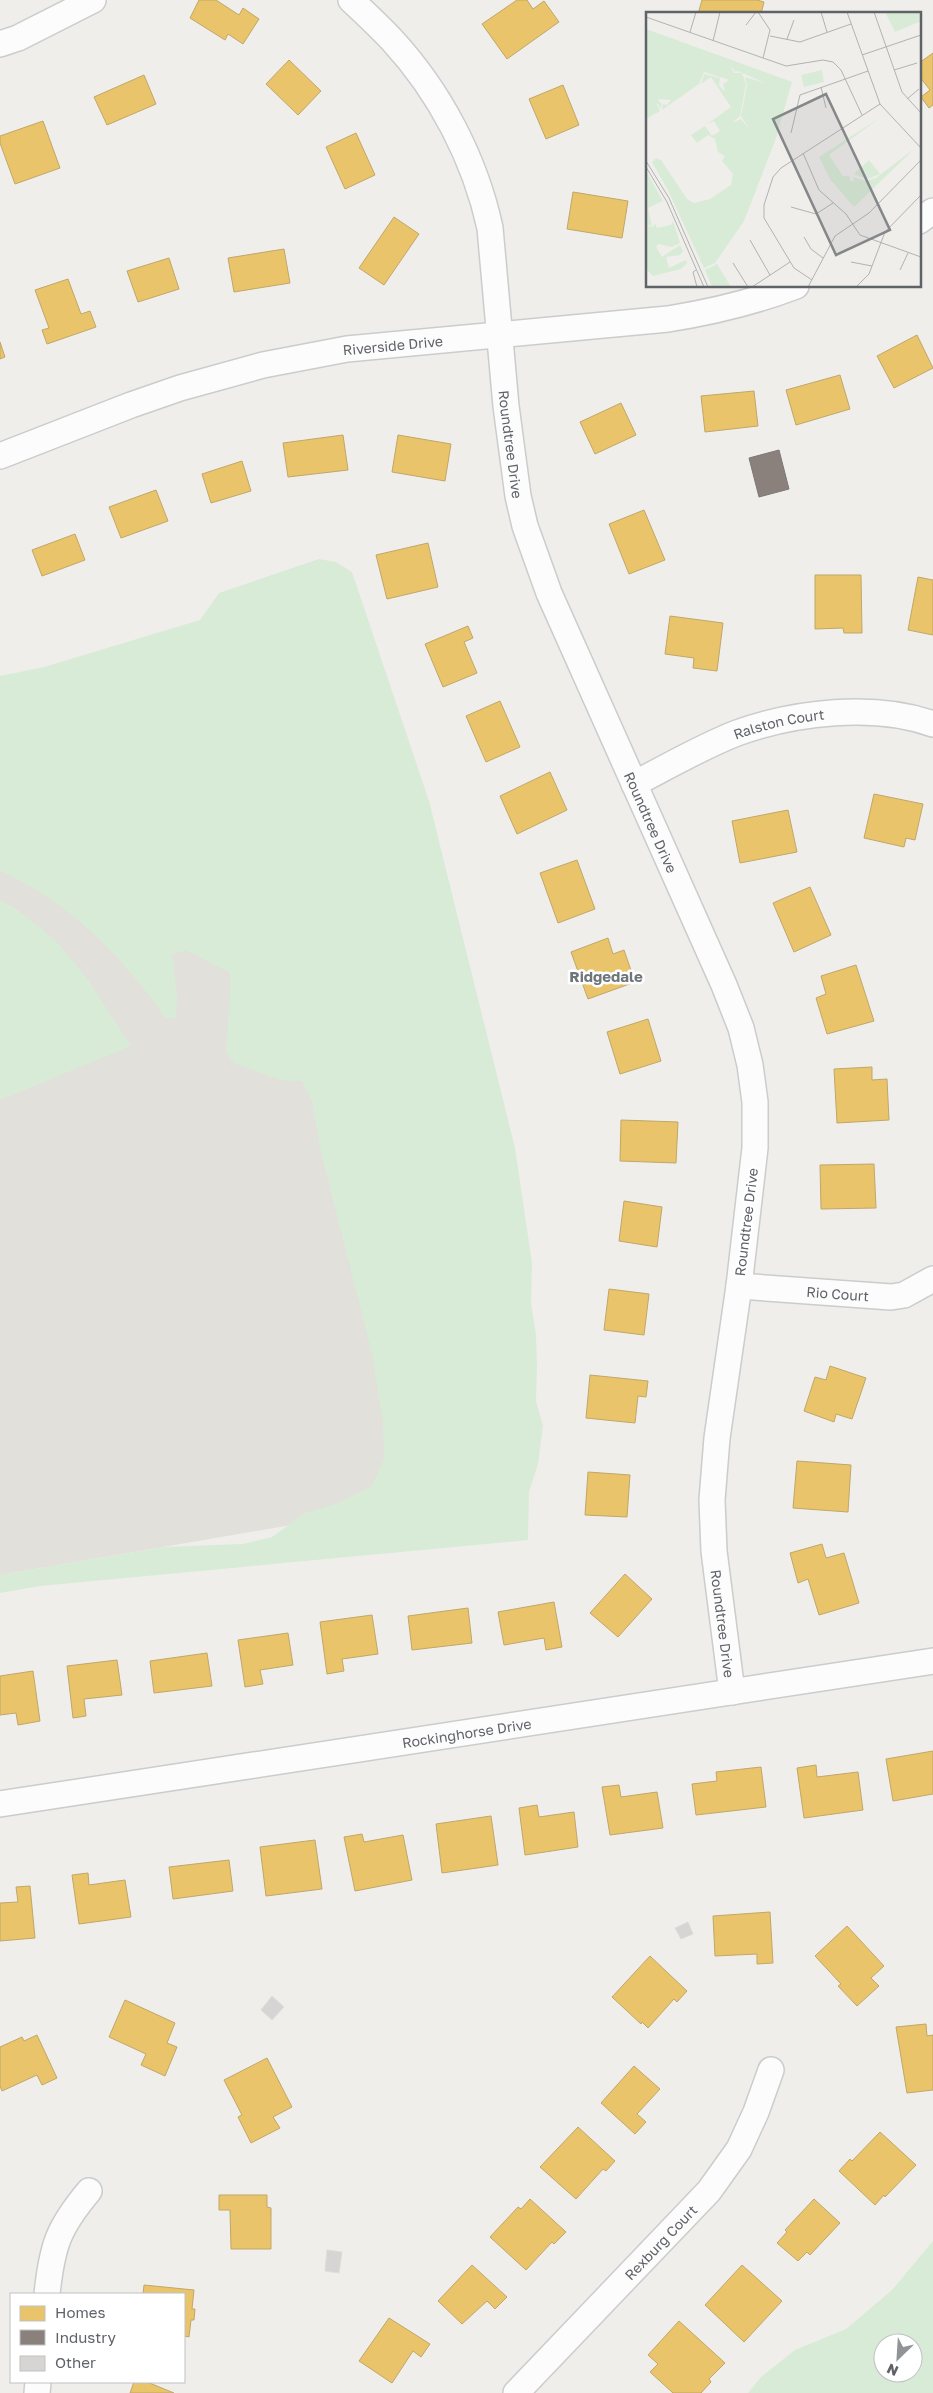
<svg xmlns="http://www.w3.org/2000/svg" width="933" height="2393" viewBox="0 0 933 2393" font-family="'Golos Text',sans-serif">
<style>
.education{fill:#e2e0da}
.green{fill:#d8ebd6;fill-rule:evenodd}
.homes{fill:#e9c46a;stroke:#c0a769}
.industry{fill:#8a817c;stroke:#7d7876}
.building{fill:#d6d5d3;stroke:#deddd9}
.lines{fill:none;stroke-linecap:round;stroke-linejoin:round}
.minor-casing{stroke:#cbcccc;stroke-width:28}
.minor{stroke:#fdfcfc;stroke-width:25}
.labels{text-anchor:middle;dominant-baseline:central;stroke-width:5;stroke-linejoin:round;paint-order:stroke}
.street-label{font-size:14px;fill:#5f6368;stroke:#fff}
.neighbourhood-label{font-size:15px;font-weight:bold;fill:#70757a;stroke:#fff}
.inset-road{fill:none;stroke:#b1b2b2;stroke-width:1}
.view{fill:#84888a;fill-opacity:0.15;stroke:#84888a;stroke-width:2.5}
.inset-edge{fill:none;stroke:#5f6368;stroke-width:2.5}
</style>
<rect width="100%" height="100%" fill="#efeeea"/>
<!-- education -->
<path class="education" d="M337 613 519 1486 0 1575V710Z"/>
<!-- green -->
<path class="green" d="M319 559 336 562 352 572 429 801 515 1148 532 1263 531 1303 536 1335 537 1365 536 1401 543 1426 538 1464 529 1492 528 1540 40 1586 0 1593V1575L164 1547 243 1544 272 1537 305 1513 336 1504 372 1486 384 1459 383 1422 373 1358 320 1147 312 1101 302 1081 281 1080 236 1064 226 1052 230 998V973L186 950 172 954 177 998 176 1017 166 1019C125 959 68 900 0 871V676L44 667 200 620 219 593Z
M0 900 19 911 55 940 86 977 131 1046 0 1100Z
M933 2241V2393H748L761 2377 795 2350 846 2329 892 2290ZM883 2343H913V2373H883Z"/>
<!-- homes -->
<path class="homes" d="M199 0H216L239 15 243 8 259 19 243 44 228 34 225 40 190 18Z
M517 0H527L533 9 544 1 559 22 507 59 482 24Z
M702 0H757L764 2 761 14H698Z
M933 53V105L929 108 921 97 930 90 919 76V63Z
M289 60 321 91 298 115 266 84Z
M144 75 156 104 107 125 94 97Z
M563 85 579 125 546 139 529 99Z
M43 121 60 168 15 184 0 143V136Z
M356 133 375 175 345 189 326 147Z
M573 192 628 201 622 238 567 229Z
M394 217 419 234 384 285 359 268Z
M284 249 290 283 234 292 228 258Z
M169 258 179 289 138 302 127 271Z
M68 279 81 314 90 311 96 327 47 344 42 330 49 328 35 290Z
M917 335 933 368 894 388 877 356Z
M0 342 5 357 0 359Z
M840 375 850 409 796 425 786 390Z
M754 391 758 426 705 432 701 396Z
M621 403 636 435 595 454 580 422Z
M343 435 348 470 288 477 283 443Z
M398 435 451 444 445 481 392 472Z
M242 461 251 491 211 503 202 474Z
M156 490 168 521 121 538 109 507Z
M644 510 665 560 629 574 609 524Z
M75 534 85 560 42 576 32 550Z
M428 543 438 587 387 599 376 555Z
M815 575H861L862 633H844L843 628 815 629Z
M918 577 933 580V635L908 630Z
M670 616 723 623 717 671 693 668 694 658 665 654Z
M468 626 473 638 464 642 477 673 443 687 425 644Z
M500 701 520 747 486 762 466 716Z
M550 772 567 810 517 834 500 796Z
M874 794 923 804 915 840 906 838 904 847 864 838Z
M788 810 797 852 740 863 732 821Z
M577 860 595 909 558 923 540 873Z
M810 887 831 935 794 952 773 903Z
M608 938 613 954 624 950 635 982 588 999 571 952Z
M856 965 874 1021 827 1034 816 998 826 994 821 976Z
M648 1019 661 1061 620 1074 607 1032Z
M872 1067V1080L887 1079 889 1120 837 1123 834 1069Z
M621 1120 678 1122 676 1163 620 1161Z
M874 1164 876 1208 821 1209 820 1165Z
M624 1201 662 1207 657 1247 619 1241Z
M609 1289 649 1294 644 1335 604 1330Z
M830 1366 866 1378 852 1419 836 1414 834 1422 804 1411 815 1377 826 1380Z
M590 1375 648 1381 646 1397 638 1396 635 1423 586 1418Z
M797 1461 851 1465 848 1512 793 1508Z
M588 1472 630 1475 627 1517 585 1515Z
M822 1544 826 1558 844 1553 859 1603 819 1615 808 1579 798 1583 790 1553Z
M625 1574 652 1599 618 1637 590 1613Z
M554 1602 562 1647 546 1650 544 1638 504 1645 498 1612Z
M468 1608 472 1643 412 1650 408 1616Z
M372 1615 378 1654 342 1659 344 1671 327 1674 320 1622Z
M288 1633 293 1665 260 1670 263 1684 245 1687 238 1640Z
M207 1653 212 1686 154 1693 150 1661Z
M117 1660 122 1695 84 1699 86 1716 73 1718 67 1666Z
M33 1671 40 1721 18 1725 16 1713 0 1715V1676Z
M933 1751V1794L893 1801 886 1759Z
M816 1765 817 1777 858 1772 863 1810 804 1818 797 1768Z
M761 1767 766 1807 696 1815 692 1784 717 1781 716 1772Z
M619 1785 621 1797 657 1792 663 1828 610 1835 602 1787Z
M537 1805 539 1817 574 1812 578 1847 525 1855 519 1808Z
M491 1816 498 1865 442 1873 436 1824Z
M362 1834 364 1842 403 1835 412 1880 355 1891 344 1837Z
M315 1840 322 1889 266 1896 260 1847Z
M229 1860 233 1891 173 1899 169 1867Z
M88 1873 89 1885 125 1880 131 1917 79 1924 72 1875Z
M30 1886 35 1938 0 1941V1903L18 1902 16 1887Z
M770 1912 773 1963 757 1964V1954L715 1956 713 1916Z
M847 1926 884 1966 871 1978 879 1986 857 2006 838 1986 841 1984 815 1956Z
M650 1956 687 1991 677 2002 674 1999 648 2028 642 2022 641 2024 612 1997Z
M125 2000 175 2023 167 2043 177 2047 165 2076 141 2065 146 2054 109 2037Z
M926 2024 927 2036 933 2035V2090L907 2093 896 2027Z
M37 2035 57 2078 42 2085 37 2075 2 2091 0 2086V2047L22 2037 24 2041Z
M267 2058 292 2107 273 2117 280 2128 251 2143 238 2117 242 2115 224 2080Z
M634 2066 660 2089 637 2114 646 2122 635 2134 601 2103Z
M578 2127 615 2161 606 2171 603 2169 576 2199 540 2167Z
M880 2132 916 2165 885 2197 884 2195 875 2205 839 2171 850 2159 852 2161Z
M219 2195H267V2207L271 2208V2249H231L230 2210H219Z
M530 2199 566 2232 554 2244 552 2242 526 2270 490 2237 518 2207 521 2209Z
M814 2199 840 2223 810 2255 807 2252 798 2261 777 2243 787 2232 785 2230Z
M472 2265 507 2297 495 2309 487 2301 462 2324 438 2301Z
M742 2265 782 2301 744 2342 705 2305Z
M144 2285 194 2290 192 2309H195L194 2320H191L189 2337 184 2336V2294H143Z
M389 2318 430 2344 421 2357 413 2351 392 2383 359 2361Z
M679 2321 725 2363 709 2379 711 2382 701 2393H673L650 2372 658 2364 648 2355Z
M134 2382H147L174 2393H130Z"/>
<!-- industry -->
<path class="industry" d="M779 450 789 489 759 497 749 458Z"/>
<!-- building -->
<path class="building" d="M688 1922 693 1934 681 1939 675 1928Z
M272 1996 284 2007 272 2020 261 2010Z
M327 2250 342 2252 339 2273 325 2271Z"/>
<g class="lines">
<!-- minor casing -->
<g class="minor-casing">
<g id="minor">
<path id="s1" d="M351 0C365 13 379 26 392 40 440 92 475 159 490 228L506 406 518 496 525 526 549 593 724 985 741 1028 750 1065 755 1102V1148L739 1286 717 1438 712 1500 714 1551 732 1692"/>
<path d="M0 44 18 38 93 0"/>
<path d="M919 221 933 211"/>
<path id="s2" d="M0 456 131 405 180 388 263 365 347 349 668 319C712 312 754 302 796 286"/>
<path id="s3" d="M634 784C667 767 703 746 737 733 795 712 874 703 933 724"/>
<path id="s4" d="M739 1286 891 1297 904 1295 933 1279"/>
<path id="s5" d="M0 1804 933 1661"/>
<path d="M47 2294C52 2246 58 2228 89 2191"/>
<path d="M37 2393 38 2382"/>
<path id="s6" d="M516 2393 709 2191 739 2149 756 2112 771 2070"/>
</g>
</g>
<!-- minor -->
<use href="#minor" class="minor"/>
</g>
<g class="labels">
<!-- street labels -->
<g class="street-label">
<text stroke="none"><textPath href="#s2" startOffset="410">Riverside Drive</textPath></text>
<text stroke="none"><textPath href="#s1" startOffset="489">Roundtree Drive</textPath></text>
<text stroke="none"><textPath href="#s3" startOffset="158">Ralston Court</textPath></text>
<text stroke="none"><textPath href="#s1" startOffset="894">Roundtree Drive</textPath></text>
<text transform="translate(746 1222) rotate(-83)">Roundtree Drive</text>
<text stroke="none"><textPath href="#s4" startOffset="99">Rio Court</textPath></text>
<text stroke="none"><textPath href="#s1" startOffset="1719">Roundtree Drive</textPath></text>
<text stroke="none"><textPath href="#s5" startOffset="472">Rockinghorse Drive</textPath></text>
<text stroke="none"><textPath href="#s6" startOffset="209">Rexburg Court</textPath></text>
</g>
<!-- neighbourhood labels -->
<g class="neighbourhood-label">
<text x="606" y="976">Ridgedale</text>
</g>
</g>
<!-- overview -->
<g transform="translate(646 12)">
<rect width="275" height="275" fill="#efeeea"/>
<path d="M239 0H275V9L249 20ZM0 17 146 70 129 129 98 209 69 251 58 256 22 178 6 150 10 146 15 148 41 187 48 191 64 187 85 173 87 162 76 149 79 144 72 140 69 127 62 123 51 131 45 123 59 114 66 124 74 119 68 109 60 113 85 95 65 65 55 72 58 62 74 66 73 73 79 80 77 72 83 68 58 60 53 72 16 98 17 92 21 93 25 88 11 87 16 92 14 97 13 93 10 91 14 99 0 107ZM84 54 90 60 92 59 121 72 99 65 101 73 95 104 104 118 95 107 86 111 94 104 100 72 96 61H88ZM176 58 178 70 158 75 155 63ZM235 105 183 143 197 164H203L205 169H208L207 165 219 169 230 166 268 137 208 195 184 167 173 145ZM223 148 234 162 221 167 208 162ZM0 159 17 189 2 196 6 214 0 212ZM27 209 34 231 26 235 12 232 10 235 16 245 34 233 37 239 34 243 20 245 23 256 40 248 41 251 35 257 7 264 0 257V213L7 215 9 211 11 216 25 213ZM71 252 85 275H66L59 258Z" fill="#d8ebd6" fill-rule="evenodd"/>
<path class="inset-road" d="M112 0 124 18 117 46M175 0 181 20M201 0 234 92 275 136M228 0 256 80 275 101M0 5 140 54 177 48 187 50 195 58 216 103M100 13 110 0M44 20 50 0M124 24 154 30 205 12M141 27 148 8M67 29 74 0M216 43 275 23M248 58 271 51M175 75 180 96M261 87 273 77M145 121 154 83 222 59M157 141 173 178 200 202 214 223 275 245M0 149 23 186 62 275M0 155 21 190 58 275M145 195 170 202 187 191M158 225 165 237 177 246M104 228 124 263M205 250 226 254M87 251 102 275M50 258 47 260 51 275M254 258 262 241M166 268 148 256 118 206V193L127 165 135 156 234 92M106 275 144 250M162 275 189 224 223 201 275 148M210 275 223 262 239 220 275 183"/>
<path class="view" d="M180 82 244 218 190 243 127 107Z"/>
<rect width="275" height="275" class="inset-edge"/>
</g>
<!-- legend -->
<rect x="10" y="2293" width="175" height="90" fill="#ffffff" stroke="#bfc1c3"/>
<rect x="20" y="2306" width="25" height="15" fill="#e9c46a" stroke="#bfc1c3"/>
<text x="55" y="2318" font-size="15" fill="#5f6368">Homes</text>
<rect x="20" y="2330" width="25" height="15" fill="#8a817c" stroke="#bfc1c3"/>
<text x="55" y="2343" font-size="15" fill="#5f6368">Industry</text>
<rect x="20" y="2356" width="25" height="15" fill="#d6d5d3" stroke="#bfc1c3"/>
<text x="55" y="2368" font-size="15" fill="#5f6368">Other</text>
<!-- north arrow -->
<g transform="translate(898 2358) rotate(205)"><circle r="24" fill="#ffffff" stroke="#bfc1c3"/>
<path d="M0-4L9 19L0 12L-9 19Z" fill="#919496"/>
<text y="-8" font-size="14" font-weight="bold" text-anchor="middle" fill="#5f6368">N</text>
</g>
</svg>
